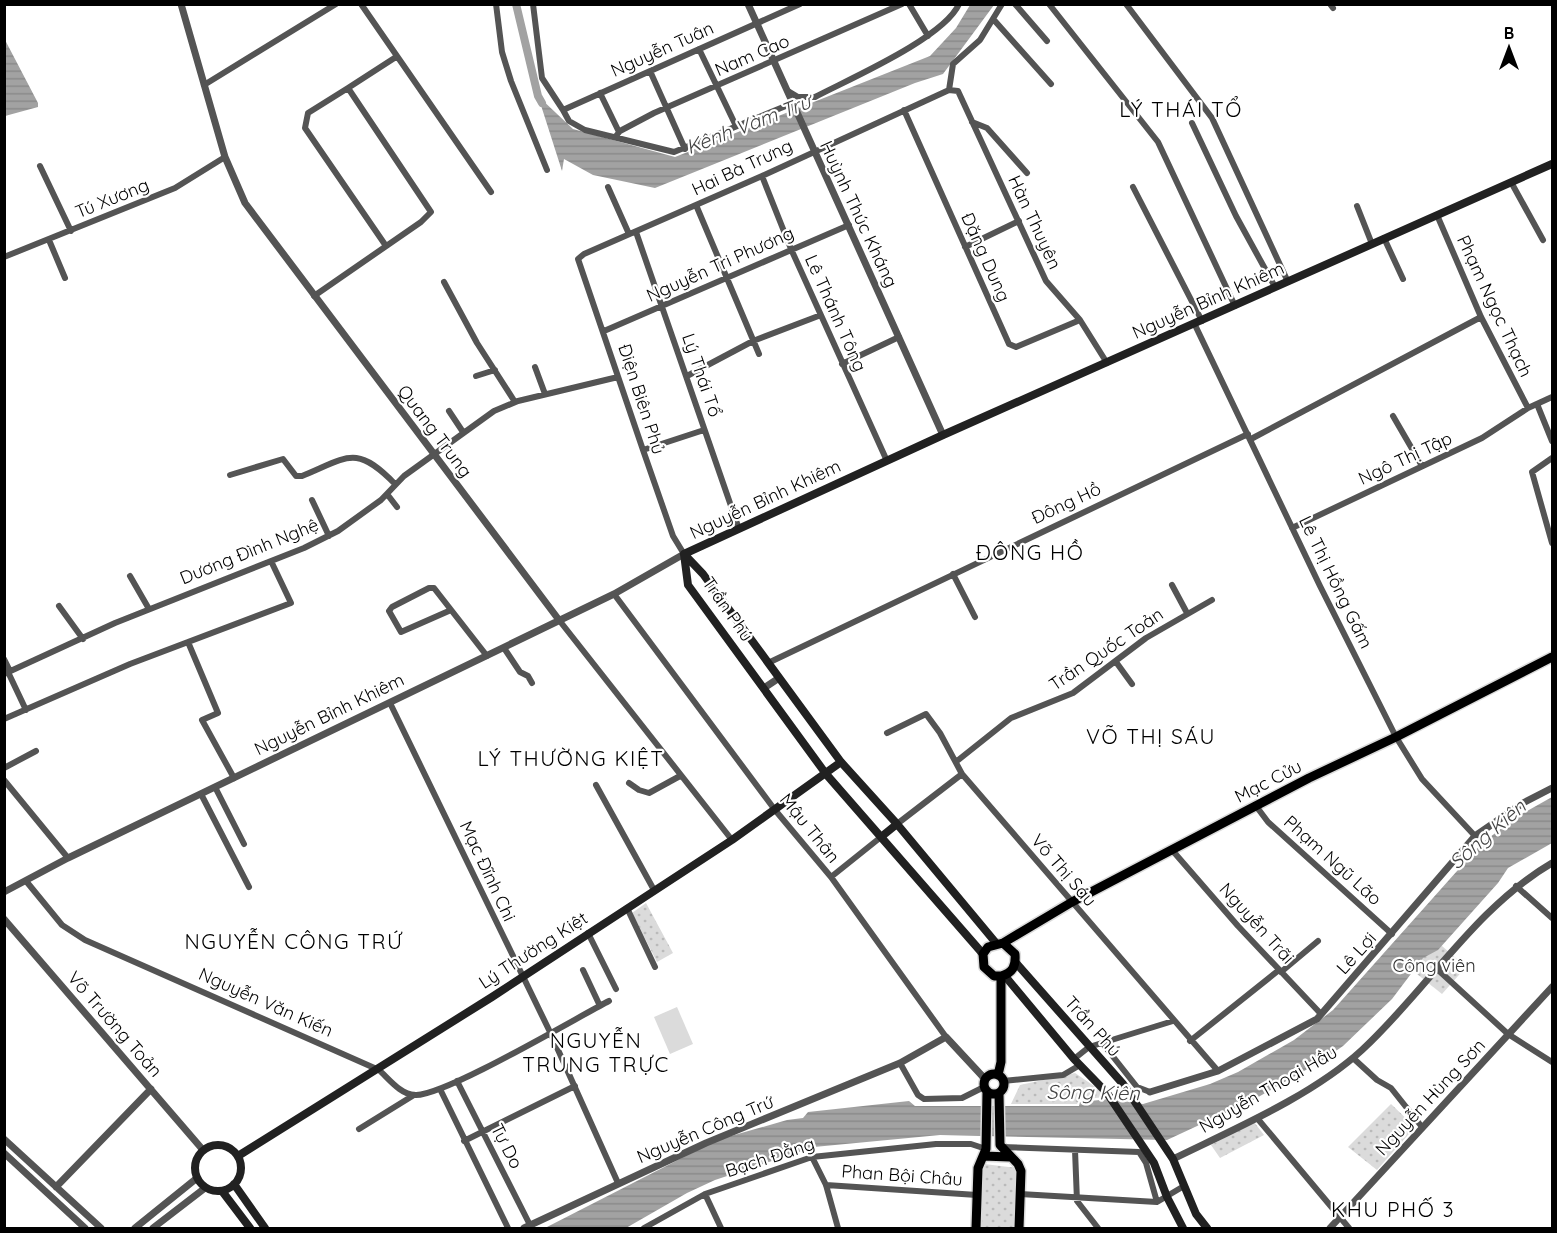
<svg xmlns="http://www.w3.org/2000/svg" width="1557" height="1233" viewBox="0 0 1557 1233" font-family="Quicksand,sans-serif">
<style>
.green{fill:#dbdbdb}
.park{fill:url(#park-dots)}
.water{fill:url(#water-rules)}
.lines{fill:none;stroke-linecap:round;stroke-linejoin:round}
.canal{stroke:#a2a2a2;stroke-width:8}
.primary-casing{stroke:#dbdbdb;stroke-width:12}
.minor{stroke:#545454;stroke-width:6}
.tertiary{stroke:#545454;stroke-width:7}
.secondary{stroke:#212121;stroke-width:8}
.primary{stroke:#000;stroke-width:9}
.labels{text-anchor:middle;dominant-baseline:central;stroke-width:4.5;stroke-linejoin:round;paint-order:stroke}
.street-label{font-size:18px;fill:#000;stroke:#fff}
.park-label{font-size:18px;fill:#323232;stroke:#fff}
.water-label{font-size:20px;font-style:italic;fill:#434343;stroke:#fff}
.quarter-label{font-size:21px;letter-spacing:1.5px;fill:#000;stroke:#fff}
</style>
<defs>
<pattern id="park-dots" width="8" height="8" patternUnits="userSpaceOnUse" patternTransform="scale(1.5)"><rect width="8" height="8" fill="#dbdbdb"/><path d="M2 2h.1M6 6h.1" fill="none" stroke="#bababa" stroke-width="1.8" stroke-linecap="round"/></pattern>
<pattern id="water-rules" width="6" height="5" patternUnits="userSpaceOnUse" patternTransform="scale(1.5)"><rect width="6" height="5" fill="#a2a2a2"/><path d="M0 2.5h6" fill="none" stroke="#8a8a8a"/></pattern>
</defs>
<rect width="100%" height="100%" fill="#fff"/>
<!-- green -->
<path class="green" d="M677 1007 693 1044 670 1054 654 1017Z"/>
<!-- park -->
<path class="park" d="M646 903 673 953 657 962 632 913Z
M1434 939 1466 967 1442 994 1407 966Z
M1075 1073 1100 1090 1104 1097 1079 1100 1077 1104H1011L1020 1085Z
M1391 1104 1415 1127 1377 1170 1348 1147Z
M1254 1122 1264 1135 1220 1158 1211 1145Z
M984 1164 1017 1168 1016 1228H979L981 1169Z"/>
<!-- water -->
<path class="water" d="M970 5H994L943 74 915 83 655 188 593 175 564 159 562 171 538 96 573 129 675 157 930 56 956 28Z
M4 38 38 103V107L5 116Z
M1552 797V843L1508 868 1498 883 1438 950 1423 958 1392 999 1343 1046 1320 1062 1253 1100 1167 1140 940 1135 814 1147 715 1180 687 1193 626 1228H545L717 1140 787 1120 803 1118 808 1112 909 1101 915 1106H1079L1080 1102 1110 1099 1143 1104 1210 1084 1238 1072 1294 1040 1333 1010 1482 843 1518 816Z"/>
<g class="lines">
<!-- canal -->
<path class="canal" d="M516 4 538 96 542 103"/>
<!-- primary casing -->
<g class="primary-casing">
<path id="primary" d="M1001 976H994L984 967 983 954 988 947 1003 943 1072 902 1309 778 1396 737 1552 657
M1001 976C1013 973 1016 966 1015 954L1003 943
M984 1084a10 10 0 1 1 20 0a10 10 0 1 1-20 0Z
M998 1075 1001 1062V976
M999 1093 1000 1145 1018 1164 1021 1171 1019 1228
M983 1156 1010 1157
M976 1228 978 1168 986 1149 987 1091"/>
</g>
<!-- minor -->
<path class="minor" d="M361 4 491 192
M496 4 502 52 511 81 547 170
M533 4 542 78 563 110
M909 4 928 36
M1015 4 1047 41
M1049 4 1158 142 1235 306
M1126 4 1212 118 1288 282
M1330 4 1333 8
M994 20 1051 84
M699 49 736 126
M650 71 685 149
M204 85 336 4
M348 88 396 57
M949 90 958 91 1046 281 1080 320 1107 363
M949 90 953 64 980 40 1002 4
M788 91 798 97H815C849 79 944 38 959 4
M600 93 619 132
M793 103 674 152 585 130 569 121 563 110 800 4
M904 110 1009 344 1016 347 1080 320
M972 122 987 128 1027 173
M1192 123 1236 216 1275 287
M616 136 620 131 654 113 902 4
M40 166 71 231
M762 176 791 249 887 461
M1511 182 1543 240
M608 187 629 234
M1133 187 1202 321
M696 205 759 354
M1357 206 1372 244
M1437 215 1481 317 1528 408
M636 232 739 529
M1384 238 1403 279
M49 240 65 278
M965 247 1019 221
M4 257 175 188 225 157
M444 282 477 343 515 402
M314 296 421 222 431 212 348 88 308 113 305 128 386 246
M1195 325 1320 586 1396 737 1422 779 1475 836
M604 331 849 225
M842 364 899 337
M535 367 545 394
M476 376 495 370
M687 376 753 341 821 315
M1537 404 1552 441
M449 411 463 432
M1393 416 1422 466
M1251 439 1481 317
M643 450 704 430
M1552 458 1532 472 1552 543
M230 475 283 459 296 476H302C348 457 356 444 395 484
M387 494 397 507
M312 500 329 536
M1292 528 1482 438 1528 408 1552 397
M684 554 673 536 643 450 578 259 584 254 762 176 949 90
M953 574 975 617
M130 576 149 609
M1172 585 1187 613
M614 594 775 810 831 877 946 1037
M59 606 83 639
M451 610 401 632 389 611 392 607 429 588H434L487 656
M559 620 732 840
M188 642 218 713 202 720 234 778
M504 648 520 672 528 676 532 683
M4 659 10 671
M1116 662 1132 684
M768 663 1248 434
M8 672 26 710
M4 674 115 623 304 548 338 531 381 500 404 476 494 411 518 401 618 377
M390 703 550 1032 618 1183
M4 719 130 664 291 603 271 561
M887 733 926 714 940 733 962 774 1218 1071
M957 761 1011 718 1073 693 1146 638 1212 600
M4 768 36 751
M4 780 68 858
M629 783 639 790 649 793 680 776
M596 785 654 890
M215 787 244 844
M201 794 249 887
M1256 806 1268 822 1392 934
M897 824 962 774
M1172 850 1238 926 1321 1014
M831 877 881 837
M26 881 62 925 85 940 379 1070C389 1079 401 1095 415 1095 443 1097 576 1018 609 1001
M1516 886 1552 918
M627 908 655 967
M588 933 616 989
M1437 969 1508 1034 1552 1062
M583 970 600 1006
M1281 972 1318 941
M1190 1041 1279 970
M1103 1044 1137 1087 1150 1092
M1353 1058 1377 1080 1391 1088 1422 1127
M1074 1059 1089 1047 1173 1021
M900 1063 918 1095 924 1099 962 1098 984 1087
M457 1081 530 1225
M1003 1081 1063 1075 1080 1065
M440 1089 508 1228
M1257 1118 1349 1228
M359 1129 414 1095
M464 1141 575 1086
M1001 1147 1139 1152 1146 1163 1157 1202
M1075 1150 1077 1201 1098 1228
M812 1157 826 1185 838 1228
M826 1185 977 1195
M705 1194 721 1228
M1020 1194 1157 1202 1184 1186
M644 1228 705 1194 812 1157 936 1144H971L986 1149"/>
<!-- tertiary -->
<path class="tertiary" d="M181 4 225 157 245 203 559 620
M748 4 943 435
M764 688 779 678
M4 892 68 858 614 594 684 554
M4 919 203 1150
M1150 1092 1218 1071 1317 1019 1475 836 1523 803 1552 788
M4 1139 101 1228
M4 1153 85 1228
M1173 1159C1234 1129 1312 1096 1362 1050 1427 990 1475 908 1552 863
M56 1187 151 1089
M135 1228 197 1178
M153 1228 205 1188
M524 1228 706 1143 900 1063 946 1037 985 1079
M1330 1228 1552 987"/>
<!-- secondary -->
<path class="secondary" d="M684 554 943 435 1552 164
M684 554 688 585 826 774 983 954
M684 554 703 574 841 762 897 824 996 943
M881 837 897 824
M1016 963 1123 1084 1173 1159 1196 1214 1207 1228
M1005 976 1074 1059 1107 1093 1154 1163 1167 1197 1183 1228
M195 1168a23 23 0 1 1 46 0a23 23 0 1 1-46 0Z
M238 1156 492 997 732 840 841 762
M234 1184 265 1228
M222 1191 250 1228"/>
<!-- primary -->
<use href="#primary" class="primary"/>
</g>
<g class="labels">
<!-- street labels -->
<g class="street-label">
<text transform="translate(662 49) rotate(-24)">Nguyễn Tuân</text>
<text transform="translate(752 55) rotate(-23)">Nam Cao</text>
<text transform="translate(742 167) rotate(-25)">Hai Bà Trưng</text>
<text transform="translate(112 198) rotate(-22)">Tú Xương</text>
<text transform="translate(859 214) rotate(65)">Huỳnh Thúc Kháng</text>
<text transform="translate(1035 222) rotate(65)">Hàn Thuyên</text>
<text transform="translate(986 257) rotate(66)">Đặng Dung</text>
<text transform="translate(720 264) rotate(-24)">Nguyễn Tri Phương</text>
<text transform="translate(1208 300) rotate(-24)">Nguyễn Bỉnh Khiêm</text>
<text transform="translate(1495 306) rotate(65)">Phạm Ngọc Thạch</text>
<text transform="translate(836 313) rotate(66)">Lê Thánh Tông</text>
<text transform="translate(702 375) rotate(71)">Lý Thái Tổ</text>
<text transform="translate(642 399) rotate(72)">Điện Biên Phủ</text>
<text transform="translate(435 431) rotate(53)">Quang Trung</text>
<text transform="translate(1405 458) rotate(-25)">Ngô Thị Tập</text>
<text transform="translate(765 499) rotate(-25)">Nguyễn Bỉnh Khiêm</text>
<text transform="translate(1066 503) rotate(-25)">Đông Hồ</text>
<text transform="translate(249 551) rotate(-22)">Dương Đình Nghệ</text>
<text transform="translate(1336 582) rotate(64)">Lê Thị Hồng Gấm</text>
<text transform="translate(728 609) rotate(55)">Trần Phú</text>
<text transform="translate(1106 649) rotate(-34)">Trần Quốc Toản</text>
<text transform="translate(329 714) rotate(-26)">Nguyễn Bỉnh Khiêm</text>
<text transform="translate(1268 781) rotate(-27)">Mạc Cửu</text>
<text transform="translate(810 828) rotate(51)">Mậu Thân</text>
<text transform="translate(1333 860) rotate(42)">Phạm Ngũ Lão</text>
<text transform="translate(1064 870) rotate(49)">Võ Thị Sáu</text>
<text transform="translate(488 871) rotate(65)">Mạc Đĩnh Chi</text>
<text transform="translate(1257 923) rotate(48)">Nguyễn Trãi</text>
<text transform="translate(533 950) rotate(-33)">Lý Thường Kiệt</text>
<text transform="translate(1356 953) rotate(-48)">Lê Lợi</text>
<text transform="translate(266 1002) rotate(24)">Nguyễn Văn Kiến</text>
<text transform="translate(115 1024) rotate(49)">Võ Trường Toản</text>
<text transform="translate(1093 1026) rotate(48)">Trần Phú</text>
<text transform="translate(1268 1089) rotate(-30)">Nguyễn Thoại Hầu</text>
<text transform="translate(1430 1097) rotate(-47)">Nguyễn Hùng Sơn</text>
<text transform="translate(705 1129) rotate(-23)">Nguyễn Công Trứ</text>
<text transform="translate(507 1146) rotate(63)">Tự Do</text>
<text transform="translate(770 1157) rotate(-18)">Bạch Đằng</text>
<text transform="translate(902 1175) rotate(4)">Phan Bội Châu</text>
</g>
<!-- park labels -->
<g class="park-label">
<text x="1434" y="965">Công viên</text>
</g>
<!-- water labels -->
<g class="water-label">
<text transform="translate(748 124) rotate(-21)">Kênh Vàm Trư</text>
<text transform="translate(1487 834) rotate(-41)">Sông Kiên</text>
<text transform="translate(1093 1092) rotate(1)">Sông Kiên</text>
</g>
<!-- quarter labels -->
<g class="quarter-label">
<text x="1181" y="109">LÝ THÁI TỔ</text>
<text x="1030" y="552">ĐÔNG HỒ</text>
<text x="1151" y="736">VÕ THỊ SÁU</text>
<text x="571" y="758">LÝ THƯỜNG KIỆT</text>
<text x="294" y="941">NGUYỄN CÔNG TRỨ</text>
<text x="596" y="1040">NGUYỄN<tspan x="596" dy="24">TRUNG TRỰC</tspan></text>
<text x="1393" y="1209">KHU PHỐ 3</text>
</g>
</g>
<!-- border -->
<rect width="1557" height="1233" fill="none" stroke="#000000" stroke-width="12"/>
<!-- north arrow -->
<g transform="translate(1509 48)" stroke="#ffffff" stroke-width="4.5" paint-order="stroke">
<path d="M0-4.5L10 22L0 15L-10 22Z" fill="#000000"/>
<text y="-9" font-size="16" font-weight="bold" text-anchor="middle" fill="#000000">B</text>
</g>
</svg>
